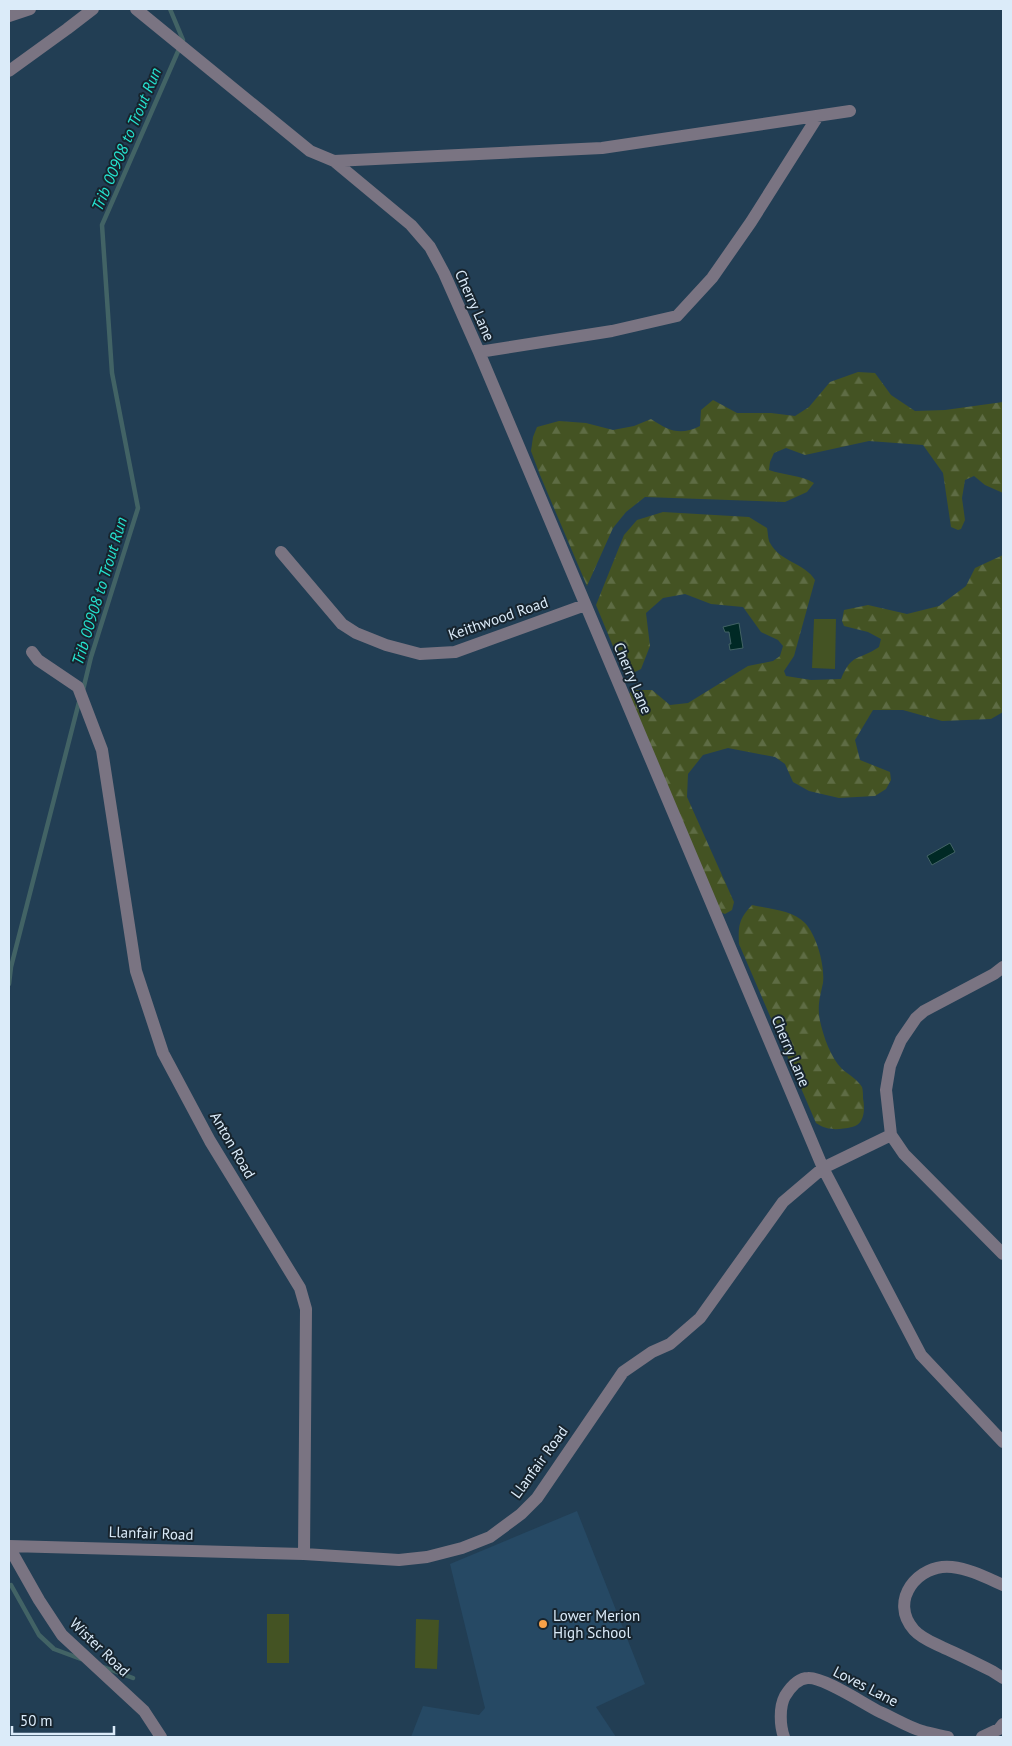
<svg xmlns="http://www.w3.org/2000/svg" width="1012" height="1746" viewBox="0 0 1012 1746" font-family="'PT Sans',sans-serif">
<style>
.built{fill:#264964}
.grass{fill:#445323}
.forest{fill:url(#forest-firs)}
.water{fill:#002925;stroke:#426365}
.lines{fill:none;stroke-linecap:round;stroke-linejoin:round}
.stream{stroke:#426365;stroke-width:4.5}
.minor{stroke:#7a7482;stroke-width:12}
.poi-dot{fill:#f7a148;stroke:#17242e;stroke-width:2}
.labels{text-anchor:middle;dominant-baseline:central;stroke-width:4;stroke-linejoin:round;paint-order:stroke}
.street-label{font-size:15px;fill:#dbebf9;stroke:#17242e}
.poi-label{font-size:15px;fill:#dbebf9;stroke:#17242e;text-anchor:start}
.water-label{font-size:16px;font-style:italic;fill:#25e3d0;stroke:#17242e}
</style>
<defs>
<pattern id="forest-firs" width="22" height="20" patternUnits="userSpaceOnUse" patternTransform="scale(1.25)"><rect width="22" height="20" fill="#445323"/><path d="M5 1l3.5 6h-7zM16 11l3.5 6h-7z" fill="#5e6c44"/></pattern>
</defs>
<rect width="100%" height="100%" fill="#223e54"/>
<!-- built -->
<path class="built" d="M577 1511 645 1684 596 1707 616 1737H411L423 1706 479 1715 485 1708 450 1564Z"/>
<!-- grass -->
<path class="grass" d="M814 619H836L835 669 812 668Z
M267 1614H289V1663H267Z
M416 1619 439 1620 437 1669 415 1668Z"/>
<!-- forest -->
<path class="forest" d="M858 372 875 373 891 395 915 411 945 410 1003 402V493L985 485 974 476 965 480 962 498 965 520 961 529 958 530 951 527 943 473 923 445 869 441 805 455 786 448 774 453 770 462 769 470C783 475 801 475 814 483L807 492 785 502 645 497 626 512 613 528 587 586 540 475 531 451 533 437 537 427 559 421 586 423 613 430 634 426 651 419C669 431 680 436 700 426L701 410 713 400 737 413H771L795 416 809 407 830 382Z
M663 512 749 517 767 528C768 533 768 540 770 543 780 562 805 563 815 580L794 656 784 671 786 676 811 680 841 679C852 652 859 661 879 647L881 639 868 632 844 626 842 621 844 610 868 605 907 614 939 606 966 586 975 568 1003 555V712L991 719 942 721 903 710H873L855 740 860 760 890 772 891 780 886 789 875 796 839 798 809 791 793 782 785 764 775 757 728 748 703 755 688 774 687 797 734 902 732 910 725 914 720 912 629 694 632 690H652L670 705 688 703 748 666 773 661 780 656 783 646 778 640 761 632 743 607 711 604 685 594 663 598 646 613 650 646 641 669 631 674 624 673 596 605 624 535 637 520Z
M752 905C769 909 793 910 805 923 817 936 825 966 823 983 820 997 817 1006 820 1021 824 1038 830 1056 842 1069 848 1074 858 1080 862 1087 863 1090 863 1095 863 1098 865 1109 865 1124 852 1127 838 1130 828 1131 816 1123L739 944C738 925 739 919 752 905Z"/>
<!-- water -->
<path class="water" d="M739 623 743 648 730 650 729 644H731L729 632H725L723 627Z
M950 843 955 852 932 865 927 856Z"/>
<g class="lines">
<!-- stream -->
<path class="stream" d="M83 690 91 657 138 508 112 373 102 225 183 40 170 9
M9 984 11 967 79 702
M11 1585 39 1635 54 1649 81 1659
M103 1667 133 1678"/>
<!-- minor -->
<path class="minor" d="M136 9 310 151 334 161 411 225 430 247 444 273 479 352 823 1168 921 1355 1003 1442
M9 16 30 9
M9 71 67 29 93 9
M334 161 602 148 850 111
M479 352 612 331 677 316 712 278 751 222 818 116
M281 552 342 624 356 633 386 645 420 654 455 652 585 605
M32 652 38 660 78 687 102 750 136 971 163 1053 210 1141 300 1288 306 1309 304 1554
M1003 967 994 974 924 1011 916 1018 901 1040 890 1066 886 1090 891 1135 904 1154 1003 1254
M9 1546 304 1554 399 1560 427 1557 462 1548 490 1537 521 1514 537 1498 623 1372 652 1352 670 1344 700 1318 783 1202 823 1168 891 1135
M9 1547 39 1600 62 1635 144 1711 161 1737
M1003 1585C987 1578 970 1569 952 1567 918 1563 888 1601 914 1630 922 1639 934 1643 944 1648 960 1655 976 1663 992 1671L1003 1678
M784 1737C780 1726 779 1707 785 1696 790 1688 798 1678 808 1678 824 1677 864 1704 880 1712 894 1718 908 1727 922 1731 931 1734 940 1735 948 1737
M982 1737 999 1729 1003 1724"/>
</g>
<!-- markers -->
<circle class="poi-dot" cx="543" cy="1624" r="5"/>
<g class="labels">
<!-- street labels -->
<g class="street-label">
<text transform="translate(475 305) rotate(66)">Cherry Lane</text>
<text transform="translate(498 618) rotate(-19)">Keithwood Road</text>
<text transform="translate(633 678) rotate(67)">Cherry Lane</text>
<text transform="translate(791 1051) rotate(67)">Cherry Lane</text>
<text transform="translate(233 1145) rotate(60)">Anton Road</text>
<text transform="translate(539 1462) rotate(-54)">Llanfair Road</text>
<text transform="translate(151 1533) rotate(2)">Llanfair Road</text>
<text transform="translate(100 1647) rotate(44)">Wister Road</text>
<text transform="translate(866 1686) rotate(27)">Loves Lane</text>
</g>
<!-- poi labels -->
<g class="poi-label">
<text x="553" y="1615">Lower Merion<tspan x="553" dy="17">High School</tspan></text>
</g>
<!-- water labels -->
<g class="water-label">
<text transform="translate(126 139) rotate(-67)">Trib 00908 to Trout Run</text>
<text transform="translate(99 591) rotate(-73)">Trib 00908 to Trout Run</text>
</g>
</g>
<!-- border -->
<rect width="1012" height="1746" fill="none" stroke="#dbebf9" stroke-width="20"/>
<!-- scale -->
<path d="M12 1726v8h102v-8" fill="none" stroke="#dbebf9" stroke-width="2.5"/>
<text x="20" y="1726" font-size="15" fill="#dbebf9" stroke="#17242e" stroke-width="4" paint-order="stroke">50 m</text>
</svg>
